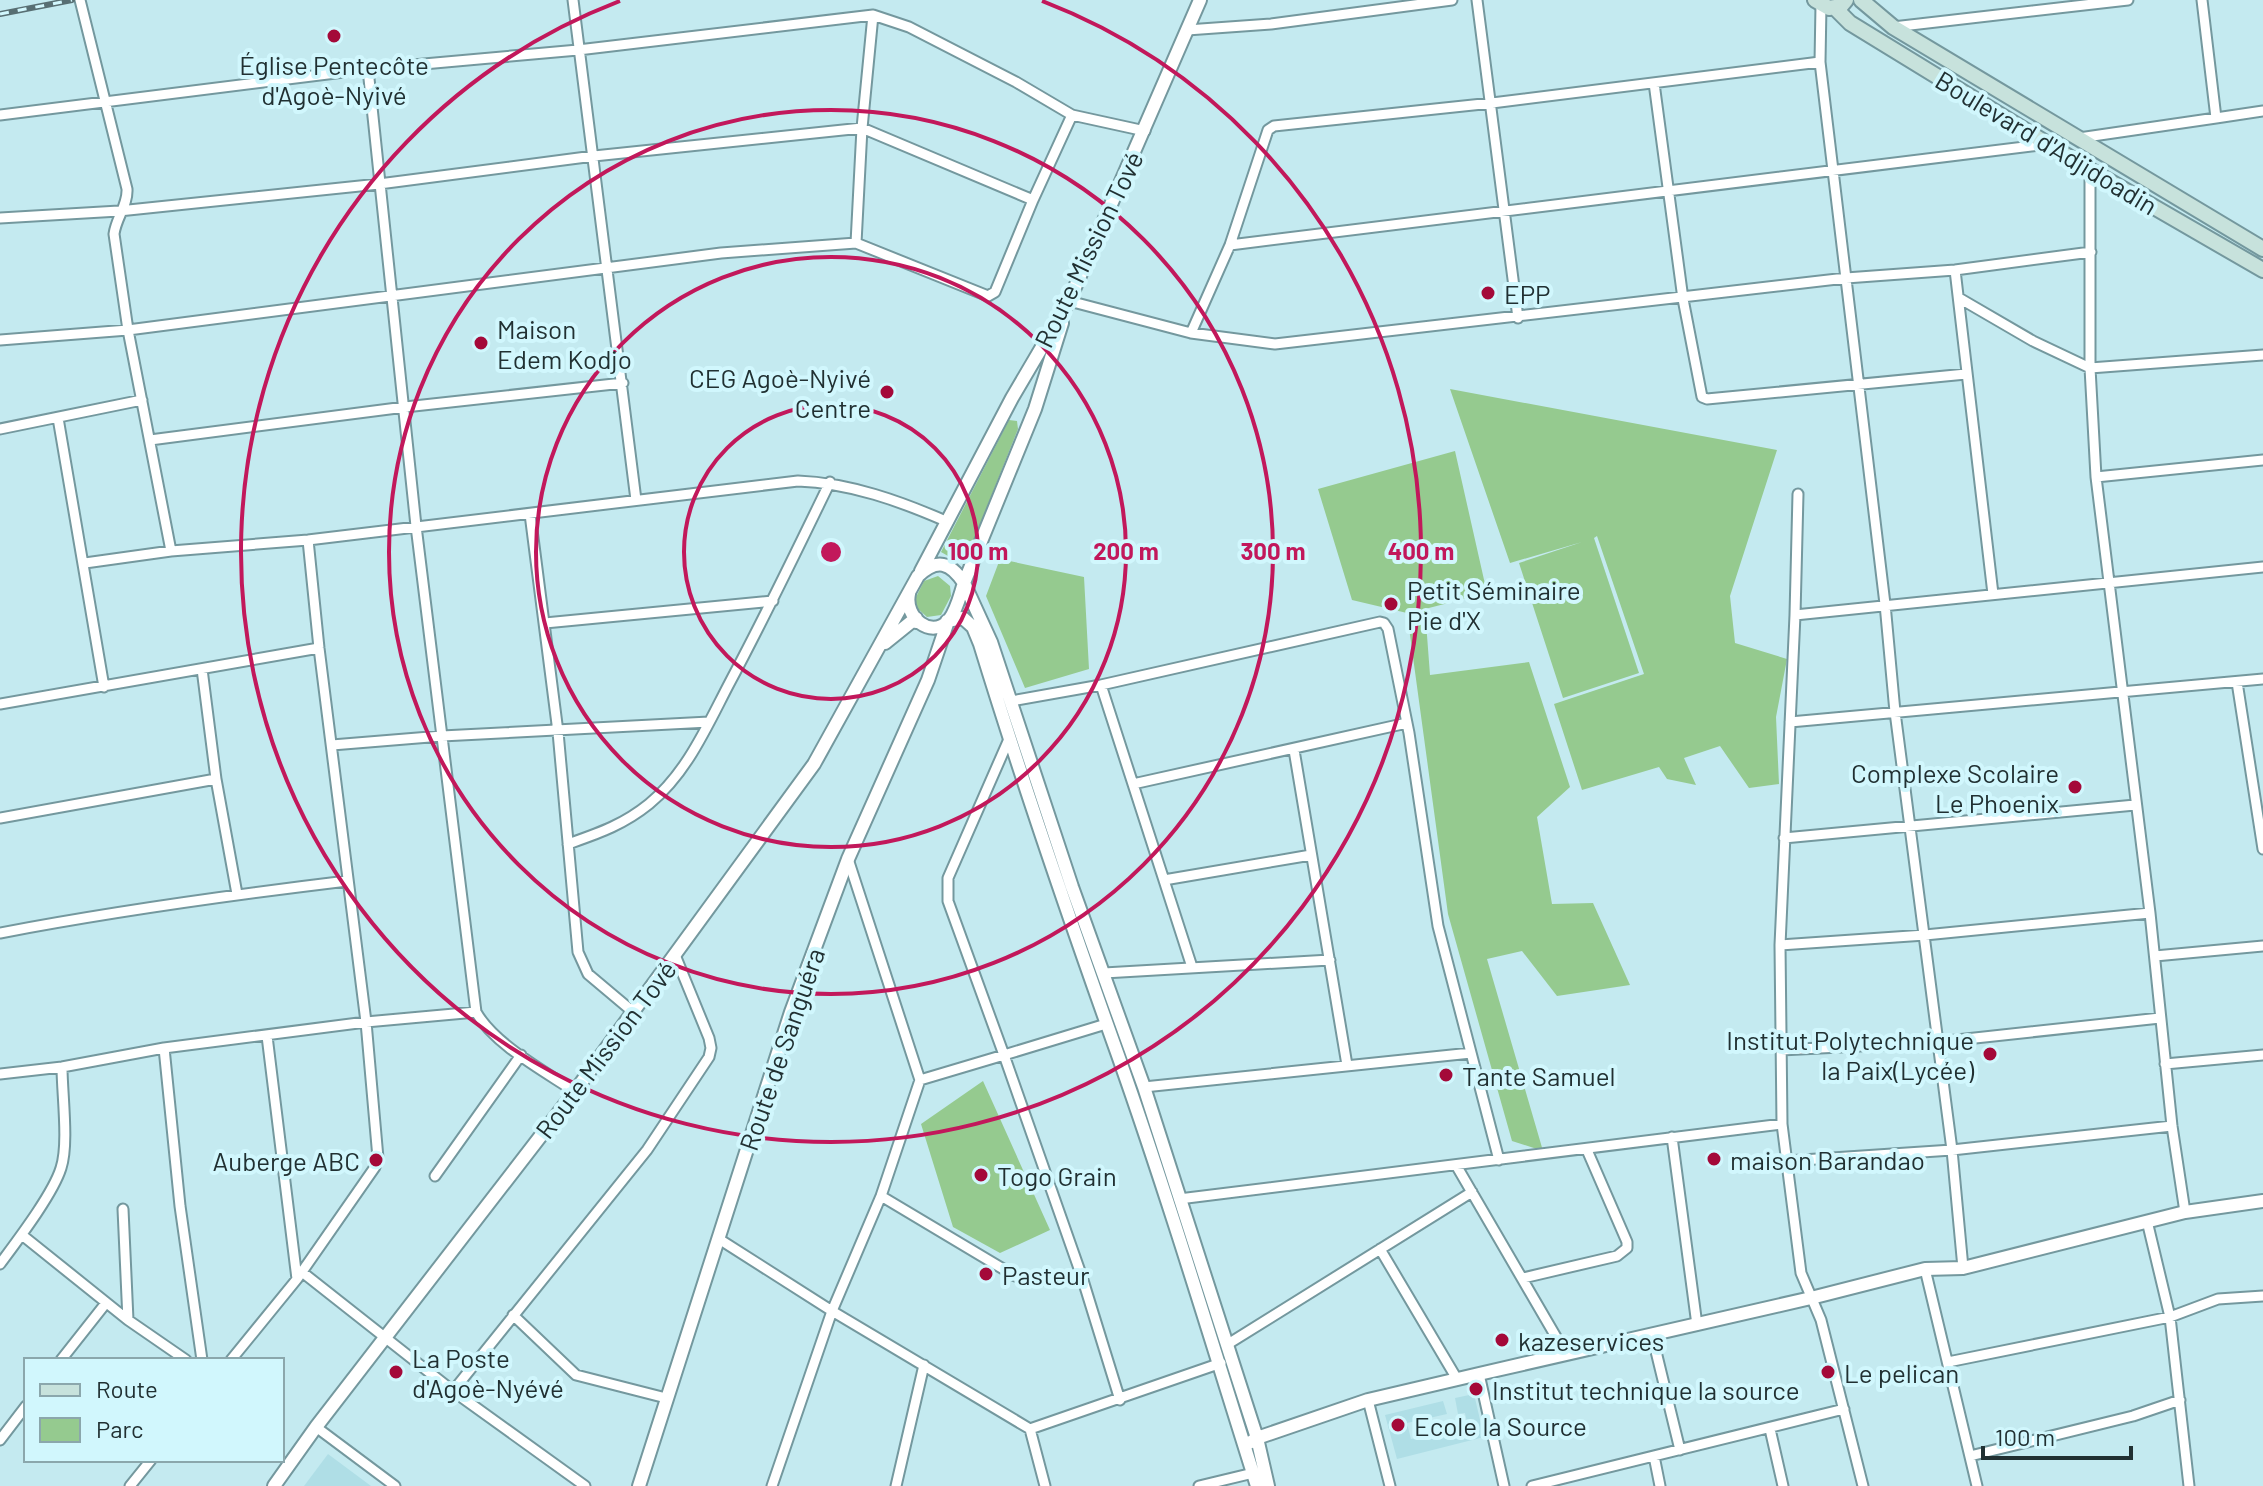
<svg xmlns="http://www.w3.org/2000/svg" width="2263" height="1486" viewBox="0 0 2263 1486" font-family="Barlow,sans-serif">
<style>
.built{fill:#afdee6}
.green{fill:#95ca8f}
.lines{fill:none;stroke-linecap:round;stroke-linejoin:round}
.minor-casing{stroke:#74989e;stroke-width:13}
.tertiary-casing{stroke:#74989e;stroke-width:16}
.secondary-casing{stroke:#74989e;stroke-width:18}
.minor{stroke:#fff;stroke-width:9}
.tertiary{stroke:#fff;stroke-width:12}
.secondary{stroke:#c7e2dc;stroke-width:14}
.rail-casing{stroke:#586f73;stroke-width:6}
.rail{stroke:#d1f7fd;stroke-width:3;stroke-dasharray:9;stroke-linecap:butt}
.ring{fill:none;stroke:#c2185b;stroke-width:4}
.poi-dot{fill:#a40939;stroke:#d1f7fd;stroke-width:3}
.labels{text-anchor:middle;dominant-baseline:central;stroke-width:8;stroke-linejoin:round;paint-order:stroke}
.poi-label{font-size:26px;fill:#213032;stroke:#d1f7fd;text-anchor:start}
.street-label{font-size:26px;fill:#213032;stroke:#d1f7fd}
.centre{fill:#c2185b;stroke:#d1f7fd;stroke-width:4}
.ring-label{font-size:24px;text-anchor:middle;font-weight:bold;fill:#c2185b;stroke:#d1f7fd;stroke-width:8;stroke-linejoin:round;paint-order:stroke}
</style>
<rect width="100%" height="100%" fill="#c4eaf0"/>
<!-- built -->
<path class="built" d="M1474 1394 1484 1437 1397 1459 1385 1415 1443 1401 1447 1414 1407 1423 1411 1439 1468 1427 1465 1413 1458 1414 1455 1398Z
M328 1454 371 1486H304Z"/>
<!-- green -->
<path class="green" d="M1450 389 1777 450 1730 596 1735 643 1787 659 1776 717 1779 784 1749 788 1720 746 1684 758 1696 785 1667 779 1659 767 1582 790 1554 704 1644 674 1597 536 1594 538 1639 673 1563 698 1519 563 1582 542 1510 563Z
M1009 420 1017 421 1018 429 964 565 941 552Z
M1455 451 1487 593 1425 609 1430 675 1529 662 1570 787 1537 817 1552 904 1593 903 1630 985 1557 996 1522 951 1487 959 1543 1151 1512 1141 1448 914 1407 613 1352 600 1318 489Z
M1000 559 1084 577 1089 669 1025 688 986 596Z
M938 576 950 586 951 596 941 615 927 617 916 607V597L924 581Z
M983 1081 1050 1230 1000 1253 953 1227 921 1124Z"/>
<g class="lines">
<!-- minor casing -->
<g class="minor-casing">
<path id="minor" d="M80 0 127 189C128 205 116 218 114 234L128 330 171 551
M573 0 636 500
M1477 0 1518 318
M1821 5 1820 62 1885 604 1895 712 1952 1150 1963 1268
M1893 27 2128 0
M1187 30 1271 24 1452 0
M368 69 416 526 476 1012C494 1044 544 1071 574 1091
M1654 83 1683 299 1702 397 1707 399 1966 374
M0 115 368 69 578 50 873 15 909 27 1016 82 1072 115 1145 131
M2216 118 2263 111
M2079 138 2216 118 2202 0
M2090 170V368L2096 477 2150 913 2172 1126 2185 1212
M0 218 119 211 379 184 594 156 862 128 1033 200 1072 115
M856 243 988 296 995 292 1033 200
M1230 245 2048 144
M1955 270 1993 594
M1959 298 2033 341 2090 368 2263 355
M1069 301 1191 333 1275 344 1846 278 1955 270 2091 252
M1191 333 1230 245 1268 130 1274 126 1492 103 1820 62
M0 340 128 330 721 253 856 243 862 128 873 15
M58 418 104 687
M0 429 142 400
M150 440 405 407 623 383
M2096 477 2263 460
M530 514 558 732 578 952 588 974 632 1011
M85 563 171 551 308 540 798 481C850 483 900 501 948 522
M1795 615 1798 494
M545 623 773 601
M202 669 216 779 237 894
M2237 682 2263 849
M1101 685 1192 967
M1011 701 1101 685 1380 622 1384 623 1388 629 1409 733 1438 926 1499 1160
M0 704 319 648
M1790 722 2263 679
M332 745 442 736 709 722
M1294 750 1347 1065
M1133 784 1407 723
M0 818 216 779
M1784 838 2135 805
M568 844C599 833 623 825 649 804 687 773 707 726 729 684 765 617 797 550 830 482
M1164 880 1311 855
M0 933C115 911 231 895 347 881
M1780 945 1925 935 2150 913
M2155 956 2263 946
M1104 973 1330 960
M1106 1024 1004 1055 1082 1277 1120 1400
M267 1036 297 1279
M164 1048 180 1206 202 1360
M1781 1050 1938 1042 2160 1018
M2165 1064 2263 1055
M0 1074 62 1067 164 1048 366 1022 476 1012
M920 1080 1004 1055 948 901V878L1009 739
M1144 1087 1471 1053
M1672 1137 1697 1325
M1787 1161 1952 1150 2172 1126
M1456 1165 1566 1354
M435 1176 521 1055
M881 1196 1015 1276 1029 1281 1082 1277
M1179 1199 1782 1124
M123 1209 128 1320
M2147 1221 2170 1317 2189 1486
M22 1235 128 1320 186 1360
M719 1239 832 1311 1030 1429 1045 1486
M1380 1249 1457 1379
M0 1264C17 1241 53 1194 61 1168 69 1144 62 1094 62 1067
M1925 1269 1977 1486
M302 1272 453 1391 585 1486
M1523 1278 1617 1256 1627 1248V1242L1587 1150
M513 1315 576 1375 666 1398
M1652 1335 1680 1450
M1228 1344 1472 1192
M61 1360 106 1303
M231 1360 297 1279 375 1167 378 1158 366 1022 319 648 308 540
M1948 1362 2170 1317 2218 1299 2263 1296
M1479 1374 1504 1486
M453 1391 647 1150 709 1057 711 1048 709 1038 675 955
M1368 1400 1390 1486
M316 1427 395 1486
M1030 1429 1221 1363
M1770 1429 1783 1486
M0 1440 26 1406
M1654 1456 1660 1486
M1970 1456 2133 1416 2180 1400
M130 1486 151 1460
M772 1486 832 1311 881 1196 920 1080 848 859
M896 1486 924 1365
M1199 1486 1253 1473
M1532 1486 1844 1409
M1863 1486 1821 1320 1801 1273 1782 1124 1780 945 1795 615 2263 567"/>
</g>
<!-- tertiary casing -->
<g class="tertiary-casing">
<path id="tertiary" d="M921 571 1012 398 1069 301 1200 0
M964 583 991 642 1072 887 1144 1087 1257 1438 1268 1486
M964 583 1035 409 1062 323
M947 621 963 618 973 627 980 644C1023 784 1070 921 1119 1058 1169 1200 1212 1343 1257 1486
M885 643 916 618V622
M1246 1445 1257 1438 1368 1400 1479 1374 1811 1298 1925 1269 1963 1268 2185 1212 2263 1201
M274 1486 316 1427 570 1098 814 764 918 576C937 558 950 562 964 583 960 595 957 610 949 620 931 640 904 617 909 594
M639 1486 791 1012 848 859 928 680 948 621"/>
</g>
<!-- secondary casing -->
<g class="secondary-casing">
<path id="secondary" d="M1815 0 1829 8 1841 6 1846 0
M1861 0 1893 27 2263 249
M1835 8 1850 23 2090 170 2263 270"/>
</g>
<!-- minor -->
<use href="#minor" class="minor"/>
<!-- tertiary -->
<use href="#tertiary" class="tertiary"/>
<!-- secondary -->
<use href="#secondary" class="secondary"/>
<!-- rail casing -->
<g class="rail-casing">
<path id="rail" d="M0 14 72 0"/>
</g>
<!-- rail -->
<use href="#rail" class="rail"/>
</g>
<!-- distance rings -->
<g class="ring">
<circle cx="831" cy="552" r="147"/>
<circle cx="831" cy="552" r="295"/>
<circle cx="831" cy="552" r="442"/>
<path d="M1042 1A590 590 0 1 1 620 1"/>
</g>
<!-- markers -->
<g class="poi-dot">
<circle cx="334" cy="36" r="8"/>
<circle cx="1488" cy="293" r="8"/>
<circle cx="481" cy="343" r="8"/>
<circle cx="887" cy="392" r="8"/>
<circle cx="1391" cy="604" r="8"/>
<circle cx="2075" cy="787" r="8"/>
<circle cx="1990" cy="1054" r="8"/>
<circle cx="1446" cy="1075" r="8"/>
<circle cx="1714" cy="1159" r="8"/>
<circle cx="376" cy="1160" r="8"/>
<circle cx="981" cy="1175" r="8"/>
<circle cx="986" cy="1274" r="8"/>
<circle cx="1502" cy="1340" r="8"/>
<circle cx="396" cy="1372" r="8"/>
<circle cx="1828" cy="1372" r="8"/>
<circle cx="1476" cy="1389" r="8"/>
<circle cx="1398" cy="1425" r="8"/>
</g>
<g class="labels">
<!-- poi labels -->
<g class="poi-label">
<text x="334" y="64" text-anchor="middle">Église Pentecôte<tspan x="334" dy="30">d'Agoè-Nyivé</tspan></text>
<text x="1504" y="293">EPP</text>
<text x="497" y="328">Maison<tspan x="497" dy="30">Edem Kodjo</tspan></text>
<text x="871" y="377" text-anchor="end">CEG Agoè-Nyivé<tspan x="871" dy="30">Centre</tspan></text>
<text x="1407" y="589">Petit Séminaire<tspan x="1407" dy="30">Pie d'X</tspan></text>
<text x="2059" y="772" text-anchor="end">Complexe Scolaire<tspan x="2059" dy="30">Le Phoenix</tspan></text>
<text x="1974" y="1039" text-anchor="end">Institut Polytechnique<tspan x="1974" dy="30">la Paix(Lycée)</tspan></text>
<text x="1462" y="1075">Tante Samuel</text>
<text x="1730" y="1159">maison Barandao</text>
<text x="360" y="1160" text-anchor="end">Auberge ABC</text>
<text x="997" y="1175">Togo Grain</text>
<text x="1002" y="1274">Pasteur</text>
<text x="1518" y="1340">kazeservices</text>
<text x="412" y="1357">La Poste<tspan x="412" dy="30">d'Agoè-Nyévé</tspan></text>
<text x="1844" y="1372">Le pelican</text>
<text x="1492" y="1389">Institut technique la source</text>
<text x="1414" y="1425">Ecole la Source</text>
</g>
<!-- street labels -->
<g class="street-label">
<text transform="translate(2047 142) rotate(31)">Boulevard d'Adjidoadin</text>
<text transform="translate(1088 249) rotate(-64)">Route Mission Tové</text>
<text transform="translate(605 1049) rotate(-53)">Route Mission Tové</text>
<text transform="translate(781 1049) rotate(-71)">Route de Sanguéra</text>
</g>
</g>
<circle cx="831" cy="552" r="12" class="centre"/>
<g class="ring-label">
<text x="978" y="560">100 m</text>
<text x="1126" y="560">200 m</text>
<text x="1273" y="560">300 m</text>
<text x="1421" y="560">400 m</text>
</g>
<!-- legend -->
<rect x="24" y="1358" width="260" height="104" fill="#d1f7fd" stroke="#8ba7ac" stroke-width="2"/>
<rect x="40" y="1384" width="40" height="12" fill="#c7e2dc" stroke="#8ba7ac" stroke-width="2"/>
<text x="96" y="1398" font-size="24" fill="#213032">Route</text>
<rect x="40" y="1418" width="40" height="24" fill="#95ca8f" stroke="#8ba7ac" stroke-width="2"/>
<text x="96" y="1438" font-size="24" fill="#213032">Parc</text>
<!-- scale -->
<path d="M1983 1446v12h148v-12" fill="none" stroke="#213032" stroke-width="4"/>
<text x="1995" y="1446" font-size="24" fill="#213032" stroke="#d1f7fd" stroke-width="6" paint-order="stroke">100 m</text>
</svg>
